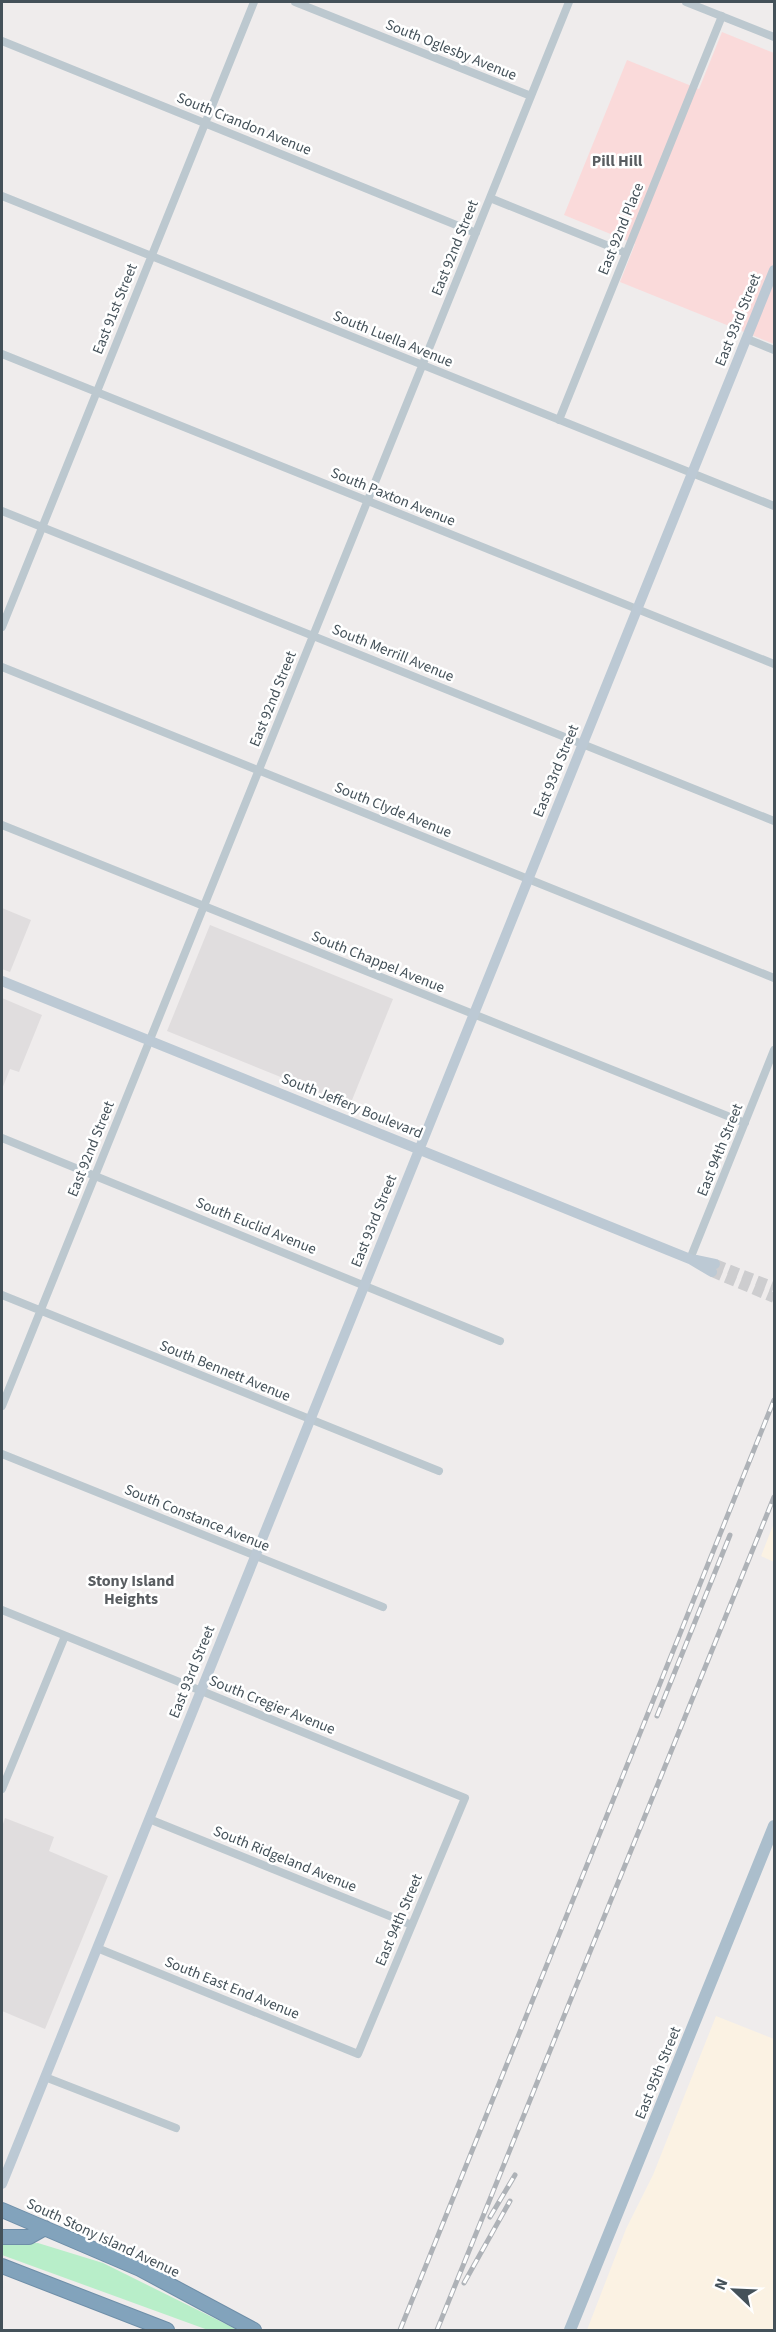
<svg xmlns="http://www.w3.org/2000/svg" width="776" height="2332" viewBox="0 0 776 2332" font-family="'Source Sans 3',sans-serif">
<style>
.commercial{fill:#fbf2e3}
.education{fill:#e0ddde}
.medical{fill:#fadada}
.green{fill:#b8eec9}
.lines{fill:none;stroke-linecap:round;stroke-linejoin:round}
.secondary-tunnel{stroke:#cdcdcf;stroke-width:10;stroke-dasharray:10 5;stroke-linecap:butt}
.highway-casing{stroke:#6e8ea8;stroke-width:16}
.street{stroke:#bcc8cf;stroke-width:8}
.secondary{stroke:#bcc9d4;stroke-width:10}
.primary{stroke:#abbecc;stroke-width:12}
.highway{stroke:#82a3bc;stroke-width:14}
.rail-casing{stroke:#aeb2b7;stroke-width:5}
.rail{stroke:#fff;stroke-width:3;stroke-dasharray:9;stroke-linecap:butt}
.labels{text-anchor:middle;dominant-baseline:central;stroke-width:5;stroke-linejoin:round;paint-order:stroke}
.street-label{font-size:15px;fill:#445159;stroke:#fff}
.neighbourhood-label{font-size:16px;font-weight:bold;fill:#595d61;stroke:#fff}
</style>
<rect width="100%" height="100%" fill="#efecec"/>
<!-- commercial -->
<path class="commercial" d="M774 1523V1562L761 1556Z
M716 2016 774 2039V2330H587L626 2229 653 2175Z"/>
<!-- education -->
<path class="education" d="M2 908 31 920 10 972 2 969Z
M210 925 393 999 350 1105 167 1031Z
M2 998 42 1015 19 1072 10 1069 2 1089Z
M5 1818 54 1837 49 1851 108 1876 45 2029 2 2011V1827Z"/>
<!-- medical -->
<path class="medical" d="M722 32 774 53V344L620 282 635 244 564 215 627 60 699 89Z"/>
<!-- green -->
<path class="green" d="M38 2243 103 2263 238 2330H208L2 2255V2244Z"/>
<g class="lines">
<!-- secondary-tunnel -->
<path class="secondary-tunnel" d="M715 1264 774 1287
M712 1272 774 1298"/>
<!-- highway casing -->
<g class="highway-casing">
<path id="highway" d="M2 2210 140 2269 254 2330
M2 2237H29L45 2228
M2 2266 167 2330"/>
</g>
<!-- street -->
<path class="street" d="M295 2 531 96
M686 2 774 37
M2 41 476 233
M2 196 774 506
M490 198 626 253
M747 339 774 350
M2 354 774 664
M559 420 722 16
M2 511 774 821
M2 627 254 2
M2 667 774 978
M2 825 745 1123
M2 1138 500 1341
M690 1259 774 1050
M2 1295 439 1471
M2 1406 569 2
M2 1454 383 1607
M2 1610 465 1798 358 2054 97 1948
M2 1789 65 1636
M149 1819 412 1925
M45 2077 176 2128"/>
<!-- secondary -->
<path class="secondary" d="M2 981 690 1259 712 1272
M696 1260 715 1264
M2 2184 774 270"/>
<!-- primary -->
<path class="primary" d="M570 2330 774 1826"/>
<!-- highway -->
<use href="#highway" class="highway"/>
<!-- rail casing -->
<g class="rail-casing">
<path id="rail" d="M657 1716 730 1535
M490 2217 515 2175
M464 2283 510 2201
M400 2330 774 1400
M437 2330 774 1497"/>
</g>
<!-- rail -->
<use href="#rail" class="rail"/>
</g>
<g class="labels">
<!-- street labels -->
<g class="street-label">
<text transform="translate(451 50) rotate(22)">South Oglesby Avenue</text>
<text transform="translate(244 124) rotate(22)">South Crandon Avenue</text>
<text transform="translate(621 229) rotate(-68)">East 92nd Place</text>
<text transform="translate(455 248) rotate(-68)">East 92nd Street</text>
<text transform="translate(115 309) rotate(-68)">East 91st Street</text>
<text transform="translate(738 320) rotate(-68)">East 93rd Street</text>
<text transform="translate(393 339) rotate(22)">South Luella Avenue</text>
<text transform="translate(393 497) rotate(22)">South Paxton Avenue</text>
<text transform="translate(393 653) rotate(22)">South Merrill Avenue</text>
<text transform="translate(273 699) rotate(-68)">East 92nd Street</text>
<text transform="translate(556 771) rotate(-68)">East 93rd Street</text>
<text transform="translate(393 810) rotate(22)">South Clyde Avenue</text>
<text transform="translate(378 962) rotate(22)">South Chappel Avenue</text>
<text transform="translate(352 1106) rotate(22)">South Jeffery Boulevard</text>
<text transform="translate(91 1149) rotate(-68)">East 92nd Street</text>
<text transform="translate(720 1150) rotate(-68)">East 94th Street</text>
<text transform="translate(374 1221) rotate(-68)">East 93rd Street</text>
<text transform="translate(256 1226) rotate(22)">South Euclid Avenue</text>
<text transform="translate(225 1371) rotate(22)">South Bennett Avenue</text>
<text transform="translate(197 1518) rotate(22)">South Constance Avenue</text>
<text transform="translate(192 1672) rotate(-68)">East 93rd Street</text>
<text transform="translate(272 1705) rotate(22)">South Cregier Avenue</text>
<text transform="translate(285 1859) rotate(22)">South Ridgeland Avenue</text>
<text transform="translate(399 1920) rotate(-67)">East 94th Street</text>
<text transform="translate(232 1988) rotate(22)">South East End Avenue</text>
<text transform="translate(658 2073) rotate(-68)">East 95th Street</text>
<text transform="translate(103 2238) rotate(25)">South Stony Island Avenue</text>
</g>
<!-- neighbourhood labels -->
<g class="neighbourhood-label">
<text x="617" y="161">Pill Hill</text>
<text x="131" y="1581">Stony Island<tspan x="131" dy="18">Heights</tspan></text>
</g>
</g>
<!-- border -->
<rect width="776" height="2332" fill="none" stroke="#445159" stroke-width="6"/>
<!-- north arrow -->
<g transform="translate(734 2290) rotate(293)" stroke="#ffffff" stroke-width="4.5" paint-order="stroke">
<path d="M0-4.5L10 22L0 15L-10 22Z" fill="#445159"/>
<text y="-9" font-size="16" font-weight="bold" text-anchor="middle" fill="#445159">N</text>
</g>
</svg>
